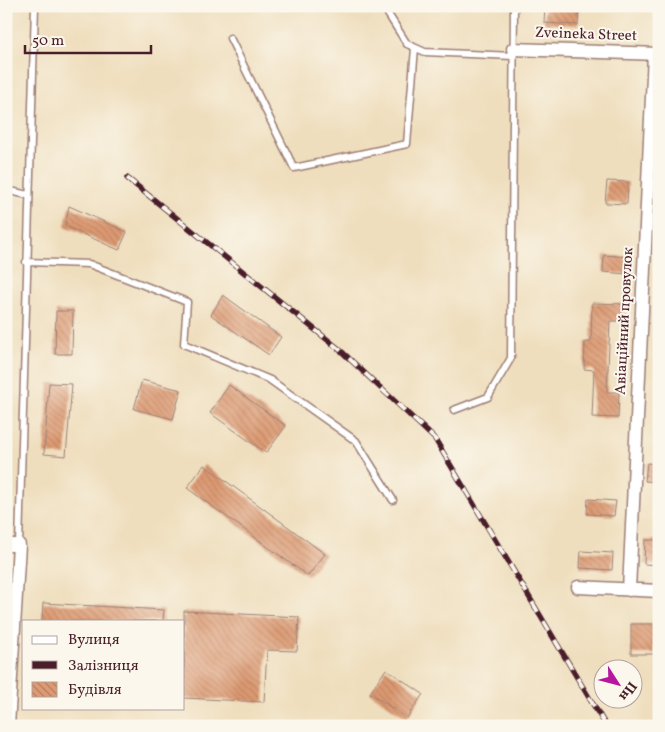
<svg xmlns="http://www.w3.org/2000/svg" width="665" height="732" viewBox="0 0 665 732" font-family="Vollkorn,serif">
<style>
.building{fill:url(#building-back-hatch)}
.lines{fill:none;stroke-linecap:round;stroke-linejoin:round}
.lane-casing{stroke:#9c7e74;stroke-width:9}
.street-casing{stroke:#9c7e74;stroke-width:15}
.lane{stroke:#fff;stroke-width:6}
.street{stroke:#fff;stroke-width:12}
.rail-casing{stroke:#4a1f2b;stroke-width:5.5}
.rail{stroke:#fbf7ec;stroke-width:4;stroke-dasharray:11;stroke-linecap:butt}
.labels{text-anchor:middle;dominant-baseline:central;stroke-width:4;stroke-linejoin:round;paint-order:stroke}
.street-label{font-size:15px;fill:#4a1f2b;stroke:#fbf7ec}
</style>
<defs>
<pattern id="building-back-hatch" width="6" height="6" patternUnits="userSpaceOnUse" patternTransform="scale(1.25)"><rect width="6" height="6" fill="#dd9a72"/><path d="M-1 5l2 2M0 0l6 6M5-1l2 2" fill="none" stroke="#b57d5e"/></pattern>
</defs>
<rect width="100%" height="100%" fill="#fbf7ec"/>
<filter id="ink" filterUnits="userSpaceOnUse"><feTurbulence type="fractalNoise" baseFrequency=".02" numOctaves="2"/><feDisplacementMap in="SourceGraphic" scale="10" xChannelSelector="R" yChannelSelector="G"/><feConvolveMatrix kernelMatrix="1 2 1 2 8 2 1 2 1" color-interpolation-filters="sRGB"/></filter>
<filter id="wash" filterUnits="userSpaceOnUse"><feTurbulence type="fractalNoise" baseFrequency=".0096" numOctaves="4" result="noise"/><feDisplacementMap in="SourceGraphic" scale="20" xChannelSelector="R" yChannelSelector="G"/><feGaussianBlur stdDeviation="1.12" result="paint"/><feColorMatrix in="noise" values="0 0 0 0 0 0 0 0 0 0 0 0 0 0 0 0 0 1.4 0 .05"/><feComposite in="paint" operator="in"/></filter>
<g filter="url(#wash)">
<rect width="100%" height="100%" fill="#efdebd"/>
<g id="blocks">
<!-- building -->
<path class="building" d="M545 6H579L578 25 544 23Z
M607 181 628 182 627 204 605 203Z
M69 206 127 232 119 250 65 226Z
M604 255 630 257 628 274 603 272Z
M223 295 281 337 269 355 211 315Z
M592 303 623 304V321H610L607 392H619L618 418 592 417 594 370 584 369 585 342H591Z
M56 311H73L72 354H55Z
M142 380 181 390 173 419 134 409Z
M49 383 72 384 66 456 44 454Z
M229 385 286 426 266 453 210 413Z
M647 463 659 464V482L645 481Z
M204 465 325 554 308 576 187 488Z
M588 499 616 501 614 516 587 514Z
M645 540H659V565L644 564Z
M581 551 613 553 612 570 580 568Z
M43 603 164 610 163 621H42Z
M184 611 299 617 297 651 267 650 264 702 184 698Z
M631 624H655V654H631Z
M386 669 423 694 407 718 370 693Z"/>
</g>
</g>
<g filter="url(#ink)">
<use href="#blocks" fill-opacity="0" stroke="#9c7e74" stroke-width="1"/>
<g class="lines">
<!-- lane casing -->
<g class="lane-casing">
<path id="lane" d="M383 6 407 44 425 52 513 56
M230 38 294 168 407 144 415 48
M6 190 28 195
M26 262 89 264 187 302 184 344 270 380 356 441 393 500
M454 410 488 397 511 358 514 6
M19 545 35 6"/>
</g>
<!-- street casing -->
<g class="street-casing">
<path id="street" d="M513 49 659 54
M6 545H19L8 726
M578 587 659 591
M629 590 654 54"/>
</g>
<!-- lane -->
<use href="#lane" class="lane"/>
<!-- street -->
<use href="#street" class="street"/>
<!-- rail casing -->
<g class="rail-casing">
<path id="rail" d="M127 178 339 349 435 439 606 726"/>
</g>
<!-- rail -->
<use href="#rail" class="rail"/>
</g>
</g>
<g class="labels">
<!-- street labels -->
<g class="street-label">
<text transform="translate(586 35) rotate(2)">Zveineka Street</text>
<text transform="translate(625 321) rotate(-87)">Авіаційний провулок</text>
</g>
</g>
<!-- margin -->
<rect width="665" height="732" fill="none" stroke="#fbf7ec" stroke-width="25"/>
<!-- legend -->
<rect x="22" y="620" width="162" height="90" fill="#fbf7ec" stroke="#b4a19f"/>
<rect x="32" y="636" width="25" height="8" fill="#ffffff" stroke="#b4a19f"/>
<text x="68" y="644" font-size="15" fill="#4a1f2b">Вулиця</text>
<rect x="32" y="661" width="25" height="8" fill="#4a1f2b" stroke="#b4a19f"/>
<text x="68" y="670" font-size="15" fill="#4a1f2b">Залізниця</text>
<rect x="32" y="682" width="25" height="15" fill="url(#building-back-hatch)" stroke="#b4a19f"/>
<text x="68" y="694" font-size="15" fill="#4a1f2b">Будівля</text>
<!-- north arrow -->
<g transform="translate(618 684) rotate(126)"><circle r="24" fill="#fbf7ec" stroke="#b4a19f"/>
<path d="M0-4L9 19L0 12L-9 19Z" fill="#b5179e"/>
<text y="-8" font-size="14" font-weight="bold" text-anchor="middle" fill="#4a1f2b">Пн</text>
</g>
<!-- scale -->
<path d="M25 45v8h126v-8" fill="none" stroke="#4a1f2b" stroke-width="2.5"/>
<text x="32" y="45" font-size="15" fill="#4a1f2b" stroke="#fbf7ec" stroke-width="4" paint-order="stroke">50 m</text>
</svg>
